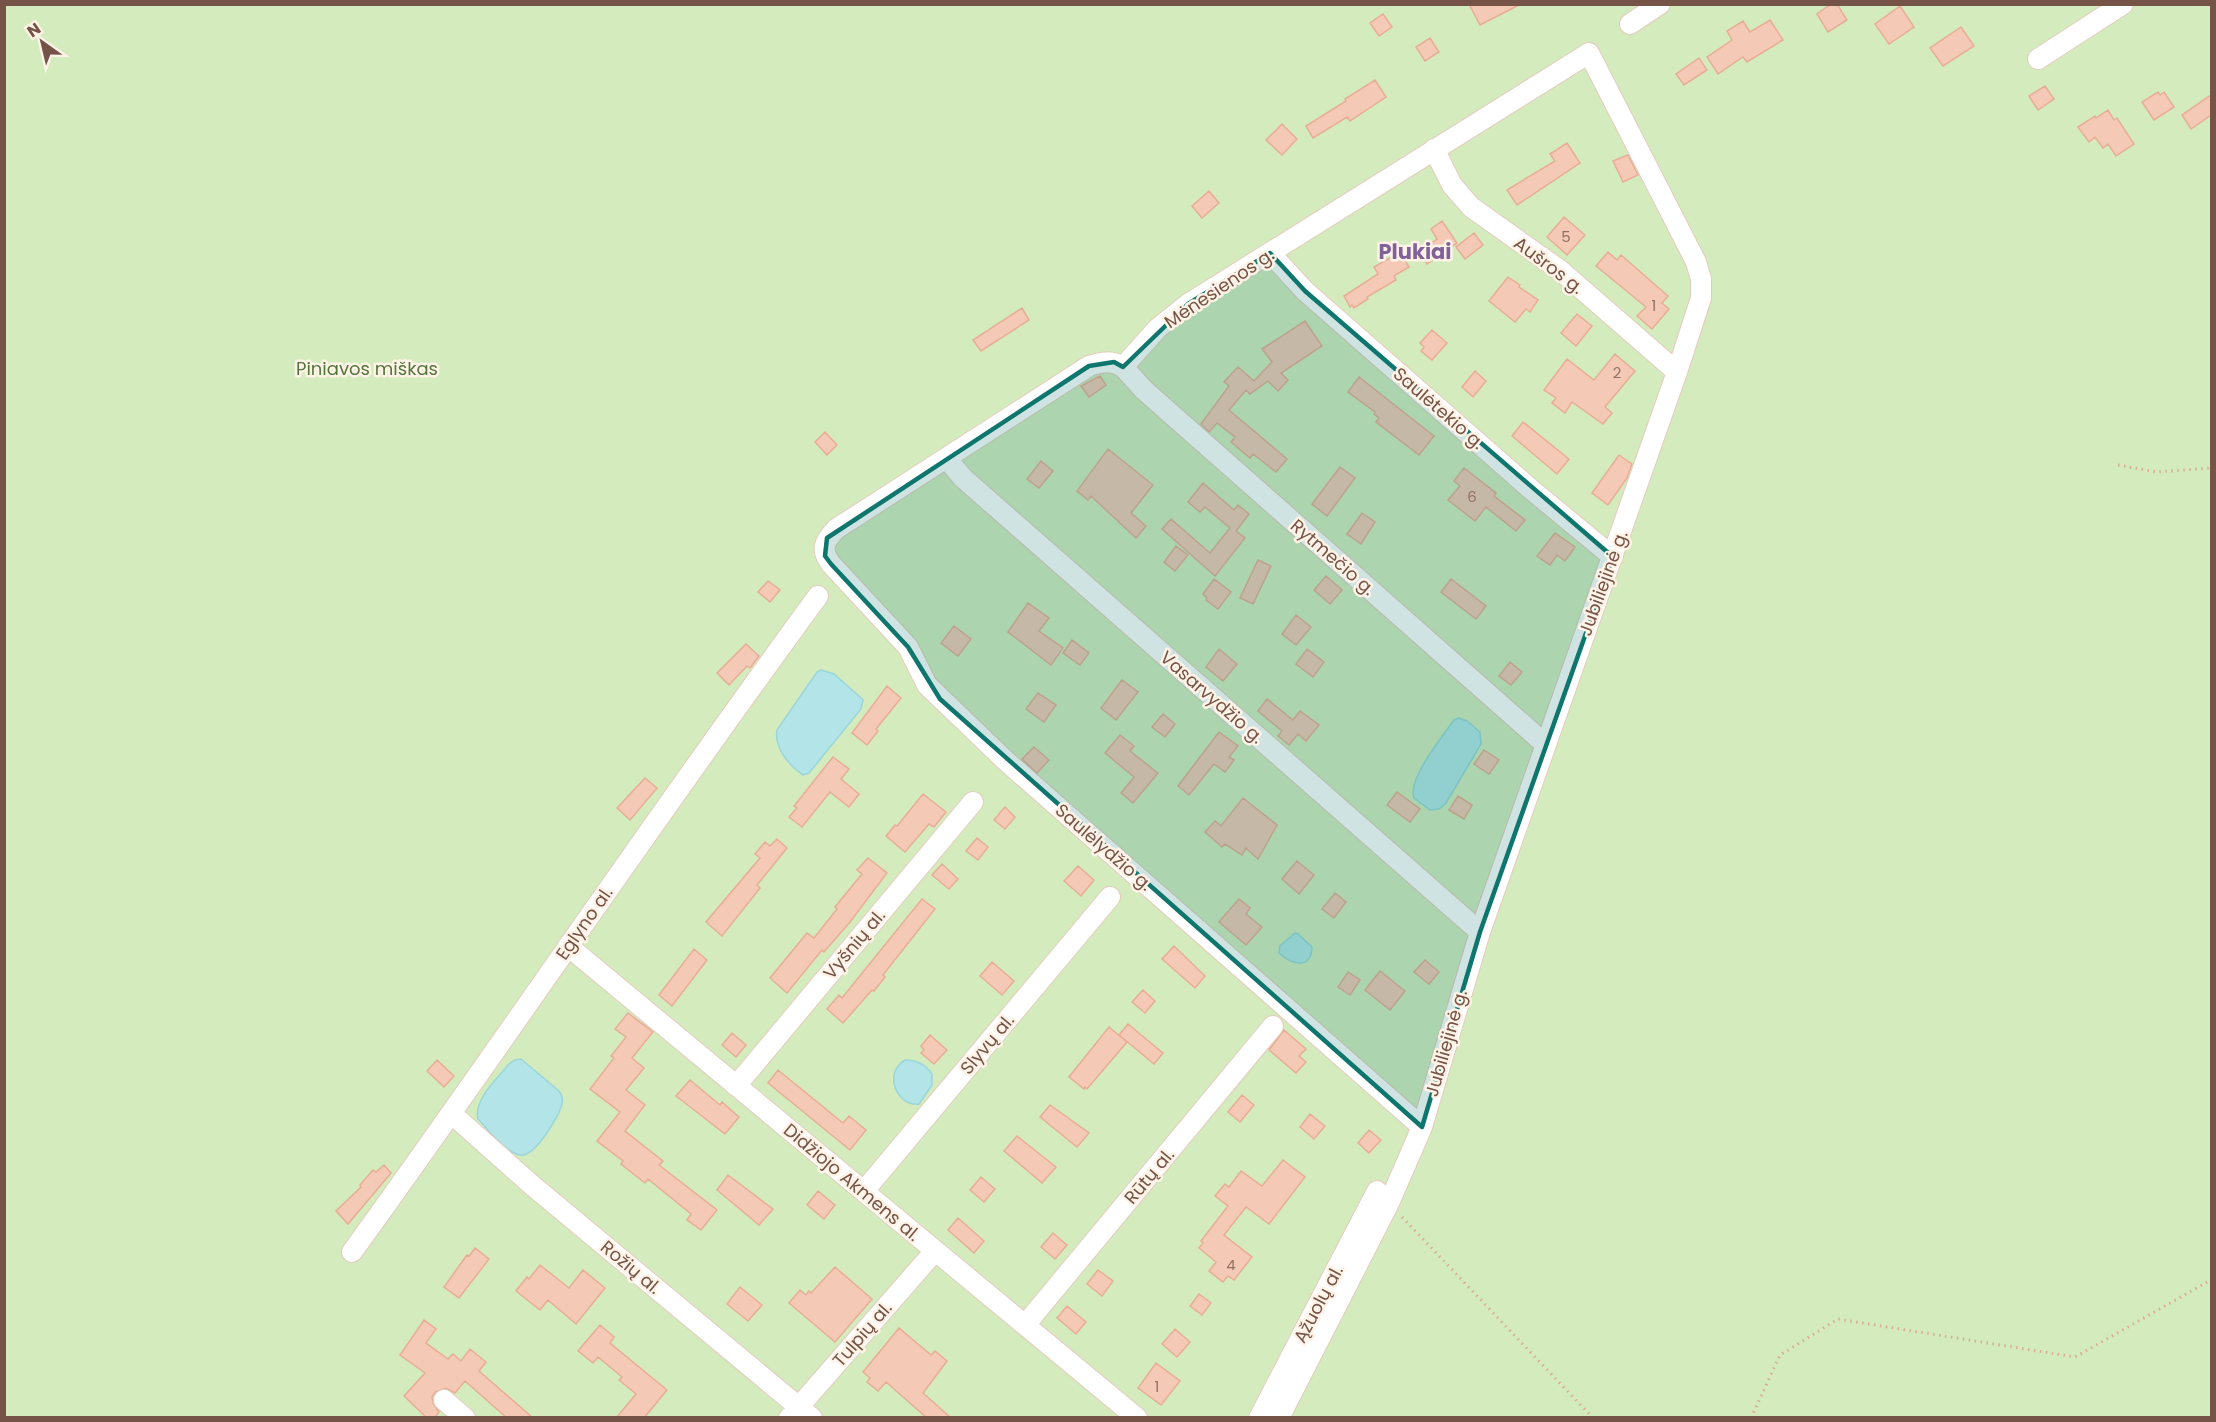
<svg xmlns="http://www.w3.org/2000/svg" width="2216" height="1422" viewBox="0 0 2216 1422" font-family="Poppins,sans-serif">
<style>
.green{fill:#d4ebbe}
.water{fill:#b3e5e8;stroke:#99d6da;stroke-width:1.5}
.building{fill:#f4c9b6;stroke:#e8ad95;stroke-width:1.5}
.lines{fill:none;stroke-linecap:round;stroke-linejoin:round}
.minor-casing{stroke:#e4ccbe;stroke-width:22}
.path{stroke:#d9ac99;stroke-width:3;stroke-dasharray:1.5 4.5;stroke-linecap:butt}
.minor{stroke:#fff;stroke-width:20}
.marked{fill:#0f766e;fill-opacity:0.2;stroke:#0f766e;stroke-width:4.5;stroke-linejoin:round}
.labels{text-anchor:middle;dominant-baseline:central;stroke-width:5;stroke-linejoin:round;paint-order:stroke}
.number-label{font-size:15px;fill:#957062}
.street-label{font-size:18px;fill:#755346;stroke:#fff3e7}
.park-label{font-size:18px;fill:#52763b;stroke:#fff3e7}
.quarter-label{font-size:21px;font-weight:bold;fill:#816199;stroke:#fff3e7}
</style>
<rect width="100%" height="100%" fill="#fdefe0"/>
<!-- green -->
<path class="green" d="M4 5H2211V1417H5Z"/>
<!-- water -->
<path class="water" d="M821 670 834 674 860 697 863 700 861 709 809 773 803 775C789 766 774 747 777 730L817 672Z
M1458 718 1467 721 1480 732 1481 744 1446 803 1439 809 1430 810 1414 798C1407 779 1443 736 1454 720Z
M1295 933 1298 934 1312 947C1311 971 1291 964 1279 953L1280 946Z
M521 1059 559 1091C562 1095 563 1099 562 1104 559 1117 534 1158 520 1155 504 1152 489 1130 478 1119 473 1100 498 1078 509 1064L515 1060Z
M905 1060C916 1060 926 1065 932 1074V1085L919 1104C898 1107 882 1074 905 1060Z"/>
<!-- building -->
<path class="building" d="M1469 4H1521L1480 25Z
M1831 4H1837L1847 20 1828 32 1817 14Z
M1900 6 1914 27 1889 44 1875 24Z
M1383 14 1392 27 1379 36 1370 23Z
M1770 20 1783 40 1747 62 1743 57 1718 74 1707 57 1732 40 1727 31 1743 21 1750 32Z
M1961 27 1974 46 1943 66 1930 48Z
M1430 38 1439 52 1425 61 1416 47Z
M1699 58 1707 70 1684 85 1676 74Z
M1375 80 1386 97 1350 121 1347 117 1313 138 1306 126 1346 101 1345 99Z
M2045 86 2054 99 2038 110 2029 96Z
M2158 92 2160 95 2164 92 2174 107 2154 120 2142 102Z
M2211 95V115L2191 129 2182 115Z
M2108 110 2114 120 2117 118 2134 144 2116 156 2108 144 2103 148 2095 137 2089 142 2078 127 2095 116 2096 118Z
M1282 124 1297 139 1282 155 1266 140Z
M1567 143 1580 163 1517 205 1507 190 1555 161 1550 154Z
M1628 155 1638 175 1623 182 1613 161Z
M1209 191 1219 203 1202 218 1192 206Z
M1564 217 1585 235 1567 255 1547 237Z
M1442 221 1457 243 1427 264 1419 252 1437 239 1431 229Z
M1474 233 1483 245 1465 259 1456 247Z
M1400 252 1409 267 1394 276 1396 280 1367 297 1368 299 1354 308 1352 305 1350 307 1344 296 1378 274 1374 267Z
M1608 252 1617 260 1621 255 1668 296 1662 303 1669 309 1652 329 1637 316 1646 307 1596 266Z
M1508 277 1520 285 1519 287 1538 300 1530 312 1526 309 1515 322 1489 301Z
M1022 308 1029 320 981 351 973 340Z
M1577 314 1592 326 1576 346 1561 333Z
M1305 321 1322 346 1281 373 1288 380 1278 391 1268 381 1250 394 1246 390 1229 410 1287 459 1276 472 1253 454 1250 458 1231 442 1235 437 1217 423 1209 432 1201 424 1229 386 1224 382 1238 367 1254 381 1272 362 1262 349Z
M1432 330 1447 343 1432 360 1421 351 1424 347 1420 343Z
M1615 354 1635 371 1605 407 1612 413 1603 424 1572 402 1565 413 1552 403 1556 398 1544 390 1567 359 1594 380Z
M1475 371 1486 381 1473 397 1462 387Z
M1100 376 1106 385 1089 397 1081 386Z
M1359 377 1434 436 1419 455 1376 422 1379 418 1374 414 1375 412 1348 392Z
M1523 422 1569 459 1557 474 1512 436Z
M825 432 837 445 827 455 815 442Z
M1108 449 1153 485 1131 513 1146 526 1136 538 1091 496 1088 500 1077 491Z
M1619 455 1632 464 1627 478 1608 505 1592 493Z
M1041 461 1053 471 1039 488 1027 479Z
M1340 467 1355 478 1327 516 1312 504Z
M1464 468 1496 493 1494 496 1525 520 1516 531 1486 507 1475 521 1448 500 1460 486 1454 481Z
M1203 483 1234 510 1238 505 1249 514 1236 531 1245 538 1215 576 1162 529 1171 519 1210 553 1230 528 1205 507 1200 512 1188 502Z
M1362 513 1375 522 1361 544 1347 534Z
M1555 533 1575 547 1565 561 1557 555 1550 565 1537 556Z
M1176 546 1188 555 1175 571 1164 562Z
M1258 560 1271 566 1253 604 1240 598Z
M1326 576 1342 590 1330 604 1314 590Z
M1214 579 1231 592 1218 609 1206 600 1207 598 1203 594Z
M1451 579 1486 606 1476 619 1441 592Z
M768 581 780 590 770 602 758 592Z
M1028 603 1049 618 1039 631 1063 648 1051 665 1008 632Z
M1296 615 1311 627 1296 645 1282 634Z
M954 626 971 639 958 656 941 643Z
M1072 640 1089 653 1080 665 1063 653Z
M746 644 759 656 750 668 747 666 729 685 717 673Z
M1219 649 1237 664 1223 681 1206 667Z
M1307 649 1324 662 1313 677 1296 664Z
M1510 662 1522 672 1511 685 1499 676Z
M1122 680 1138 692 1116 720 1101 708Z
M887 686 901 698 876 729 878 731 867 745 852 733Z
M1038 693 1056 705 1044 722 1026 709Z
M1267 699 1293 720 1300 711 1319 725 1306 741 1298 734 1289 745 1278 736 1282 731 1258 711Z
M1163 714 1175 724 1165 737 1152 727Z
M1219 732 1238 746 1229 757 1234 760 1225 772 1214 764 1189 795 1178 786Z
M1120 735 1134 746 1130 751 1158 773 1133 803 1121 793 1134 777 1105 753Z
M1034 747 1049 760 1037 773 1022 759Z
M1484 750 1499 760 1489 774 1474 764Z
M833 757 849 769 841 779 859 794 849 807 830 792 802 827 789 817 797 808 794 806Z
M645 778 657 788 630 820 617 808Z
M1397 792 1420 809 1410 822 1387 805Z
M923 794 946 812 934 827 929 824 905 852 886 836 895 825 897 826Z
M1458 796 1472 805 1464 819 1449 810Z
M1243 798 1277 825 1258 859 1246 848 1242 855 1225 844 1222 847 1205 832 1215 821 1221 826Z
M1005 807 1015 817 1005 829 994 820Z
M977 838 988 847 978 860 966 851Z
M777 839 787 848 757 885 760 888 722 936 706 922 760 858 755 854 765 842 770 846Z
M868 858 887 873 850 922 824 952 822 950 787 993 770 978 807 933 814 938 837 909 835 907 862 874 857 870Z
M1297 861 1314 875 1299 894 1282 879Z
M942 864 958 879 949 889 932 875Z
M1078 866 1094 880 1081 896 1064 881Z
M1335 893 1346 902 1334 918 1322 909Z
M922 899 935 909 883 975 885 977 874 991 872 990 843 1023 827 1009 839 995 842 998Z
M1239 899 1250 908 1246 914 1262 927 1246 945 1219 922Z
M1174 946 1205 976 1195 988 1162 959Z
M694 949 707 960 672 1006 659 995Z
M1425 960 1439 972 1429 984 1414 972Z
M992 962 1014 981 1002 995 980 976Z
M1380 971 1405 991 1390 1010 1365 990Z
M1348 972 1360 980 1350 995 1338 987Z
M1143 990 1155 1001 1145 1013 1132 1002Z
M628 1013 653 1032 632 1058 644 1068 626 1090 645 1105 625 1131 663 1161 659 1165 717 1210 701 1230 687 1220 691 1214 648 1179 645 1183 621 1164 623 1161 597 1141 620 1112 590 1089 614 1058 611 1056 626 1037 615 1029Z
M1128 1024 1163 1053 1154 1064 1119 1035Z
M1109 1027 1127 1042 1087 1089 1085 1087 1084 1089 1069 1077Z
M1284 1030 1306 1049 1299 1056 1306 1062 1296 1073 1269 1050Z
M732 1033 746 1045 736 1057 722 1045Z
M930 1035 947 1050 934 1064 921 1053 924 1050 921 1046Z
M437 1060 454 1076 444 1087 427 1071Z
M778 1070 843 1123 849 1116 866 1130 850 1150 768 1083Z
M690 1080 720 1105 722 1102 739 1117 725 1134 676 1096Z
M1242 1095 1254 1105 1240 1122 1228 1112Z
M1050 1105 1089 1133 1077 1147 1040 1117Z
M1310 1114 1325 1126 1314 1139 1300 1127Z
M1369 1130 1381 1140 1369 1153 1358 1143Z
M1017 1136 1056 1167 1042 1183 1004 1151Z
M1283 1160 1305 1177 1269 1224 1246 1207 1224 1235 1252 1257 1234 1280 1228 1276 1223 1282 1209 1271 1216 1262 1199 1248 1203 1243 1201 1241 1228 1206 1215 1196 1225 1184 1229 1187 1241 1171 1262 1186Z
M384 1165 391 1173 348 1224 336 1211 361 1187 360 1185 373 1170 376 1172Z
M728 1175 773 1209 759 1225 717 1190Z
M981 1177 995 1189 984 1202 970 1190Z
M818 1191 835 1205 824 1219 807 1205Z
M958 1218 984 1241 974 1253 948 1230Z
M1053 1233 1067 1245 1055 1259 1041 1247Z
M475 1248 489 1259 459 1298 444 1287 467 1255 469 1256Z
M540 1265 569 1288 583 1270 605 1288 576 1324 548 1300 540 1310 516 1291 527 1277 529 1279Z
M835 1267 872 1299 835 1342 789 1303 800 1290 806 1295 809 1291 811 1293Z
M1098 1270 1113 1281 1102 1296 1087 1284Z
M740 1287 762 1305 748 1321 727 1304Z
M1199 1294 1211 1303 1202 1315 1190 1306Z
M1067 1306 1086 1322 1076 1334 1057 1318Z
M424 1320 436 1329 426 1343 448 1359 453 1354 461 1361 470 1349 486 1362 479 1371 533 1418H507L465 1381 455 1393 446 1388 435 1392 432 1397 433 1403 439 1412 435 1418H427L404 1396 425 1373 400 1355Z
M600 1325 614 1337 610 1343 667 1390 644 1418H616L636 1394 619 1380 622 1377 598 1357 593 1363 578 1351Z
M899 1328 931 1355 935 1351 947 1361 923 1393 951 1418H927L886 1382 878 1391 867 1382 870 1378 863 1372Z
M1175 1329 1190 1342 1177 1357 1162 1344Z
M1156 1363 1180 1381 1161 1405 1138 1388Z"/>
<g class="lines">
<!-- minor casing -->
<g class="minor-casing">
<path id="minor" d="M1630 24 1660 4
M2038 59 2123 4
M1434 149 1452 185 1471 207 1561 271 1677 372
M1270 253 1305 291 1533 491 1613 557
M1123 367 1144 390 1545 744
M947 459 963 478 1480 932
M568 946 1137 1418
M736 1086 973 802
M452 1114 533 1186 812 1418
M864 1191 1110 897
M352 1252C509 1035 659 812 818 596
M1025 1325 1273 1026
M444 1400 465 1418
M789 1418 935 1251
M1259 1418 1377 1191
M1279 1418 1389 1203 1422 1127 1480 932 1677 372 1701 298V279L1696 262 1589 53 1188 304 1158 328 1123 367C1111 360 1102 362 1089 366L836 529C824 542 820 549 831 564L908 647 927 685 1006 761 1422 1127"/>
</g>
<!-- path -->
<path class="path" d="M2118 465 2156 472 2212 468
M1402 1217 1593 1418
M1751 1418 1780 1355 1838 1319 2075 1357 2209 1281H2212"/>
<!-- minor -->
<use href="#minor" class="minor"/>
</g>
<!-- marked area -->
<path class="marked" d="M1270 253 1305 291 1613 557 1480 932 1422 1127 940 699 908 647 831 564 825 556 827 538 1089 366 1114 362 1123 367 1188 304Z"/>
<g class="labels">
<!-- number labels -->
<g class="number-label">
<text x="1566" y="236">5</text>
<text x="1654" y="305">1</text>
<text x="1617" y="372">2</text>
<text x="1472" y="496">6</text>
<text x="1231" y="1264">4</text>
<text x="1157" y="1386">1</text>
</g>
<!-- street labels -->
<g class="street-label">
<text transform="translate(1549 265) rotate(37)">Aušros g.</text>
<text transform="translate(1219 288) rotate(-34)">Mėnesienos g.</text>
<text transform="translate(1439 408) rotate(41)">Saulėtekio g.</text>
<text transform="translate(1333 557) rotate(41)">Rytmečio g.</text>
<text transform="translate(1603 583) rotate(-70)">Jubiliejinė g.</text>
<text transform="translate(1212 697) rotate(41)">Vasarvydžio g.</text>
<text transform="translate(1104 847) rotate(41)">Saulėlydžio g.</text>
<text transform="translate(584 923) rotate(-55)">Eglyno al.</text>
<text transform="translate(854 944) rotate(-50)">Vyšnių al.</text>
<text transform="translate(1446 1043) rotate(-74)">Jubiliejinė g.</text>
<text transform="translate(987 1044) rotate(-50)">Slyvų al.</text>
<text transform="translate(1149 1176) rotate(-50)">Rūtų al.</text>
<text transform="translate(852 1182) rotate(40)">Didžiojo Akmens al.</text>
<text transform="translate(631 1267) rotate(40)">Rožių al.</text>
<text transform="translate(1318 1304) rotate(-62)">Ąžuolų al.</text>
<text transform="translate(862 1334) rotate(-49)">Tulpių al.</text>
</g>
<!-- park labels -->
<g class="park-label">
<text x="367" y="368">Piniavos miškas</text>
</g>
<!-- quarter labels -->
<g class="quarter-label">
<text x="1415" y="251">Plukiai</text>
</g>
</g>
<!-- border -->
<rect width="2216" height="1422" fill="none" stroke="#755346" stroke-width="12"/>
<!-- north arrow -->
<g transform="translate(42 42) rotate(326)" stroke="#fff3e7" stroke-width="4.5" paint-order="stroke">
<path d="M0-4.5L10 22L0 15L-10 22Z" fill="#755346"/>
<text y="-9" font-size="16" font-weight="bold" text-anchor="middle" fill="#755346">N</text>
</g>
</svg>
